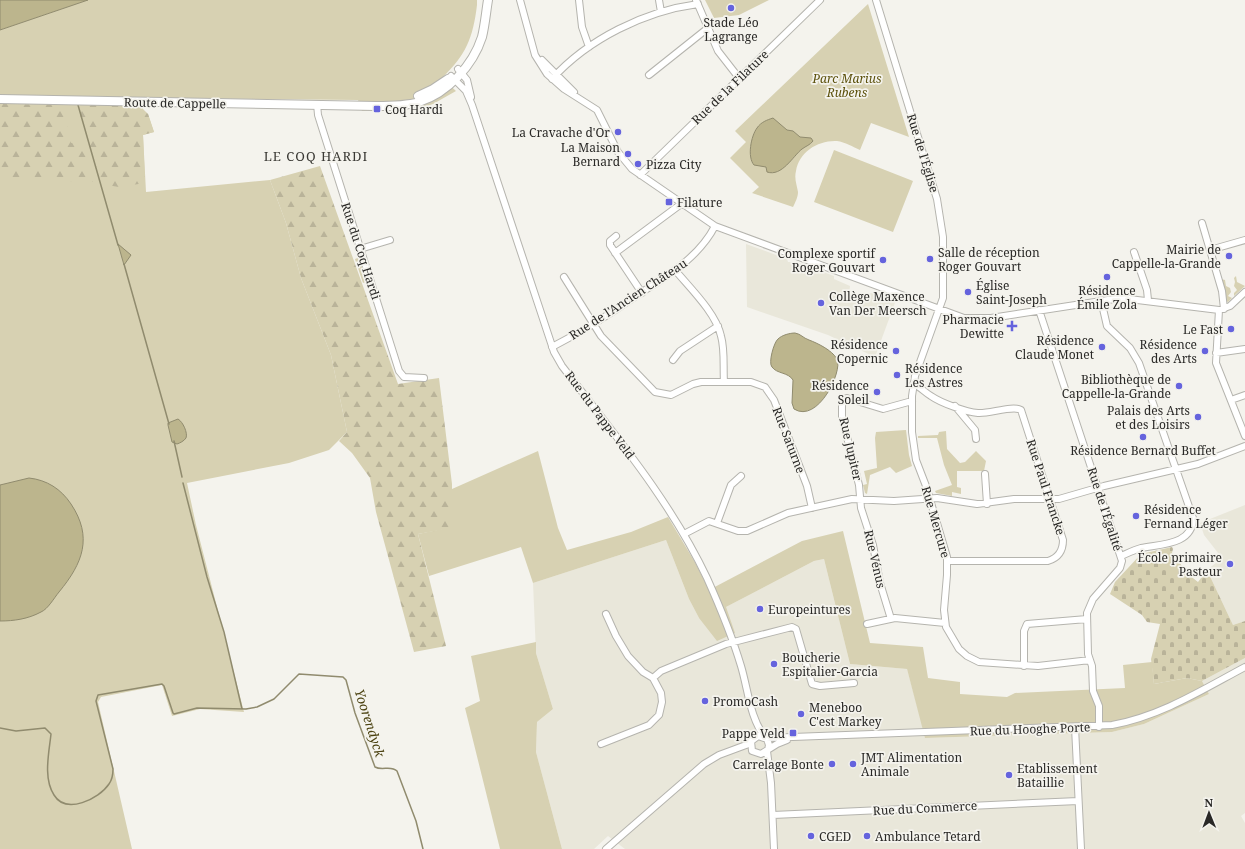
<svg xmlns="http://www.w3.org/2000/svg" width="1245" height="849" viewBox="0 0 1245 849" font-family="'Noto Serif',serif">
<style>
.built{fill:#e9e7da}
.green{fill:#d7d1b2}
.forest{fill:url(#forest-firs)}
.cemetery{fill:url(#cemetery-stones)}
.water{fill:#bcb58d;stroke:#908b6e}
.lines{fill:none;stroke-linecap:round;stroke-linejoin:round}
.stream{stroke:#908b6e;stroke-width:1.5}
.minor-casing{stroke:#b5b4ae;stroke-width:8}
.major-casing{stroke:#b5b4ae;stroke-width:10}
.minor{stroke:#fff;stroke-width:6}
.major{stroke:#fff;stroke-width:8}
.poi-dot{fill:#6563dd;stroke:#f4f3ed;stroke-width:1.5}
.labels{text-anchor:middle;dominant-baseline:central;stroke-width:3.5;stroke-linejoin:round;paint-order:stroke}
.poi-label{font-size:12px;fill:#292826;stroke:#f4f3ed;text-anchor:start}
.park-label{font-size:12px;font-style:italic;fill:#5b500a;stroke:#f4f3ed}
.street-label{font-size:12px;fill:#292826;stroke:#f4f3ed}
.neighbourhood-label{font-size:13px;letter-spacing:1px;fill:#3a3934;stroke:#f4f3ed}
.water-label{font-size:13px;font-style:italic;fill:#4c4312;stroke:#f4f3ed}
</style>
<defs>
<pattern id="forest-firs" width="22" height="20" patternUnits="userSpaceOnUse"><rect width="22" height="20" fill="#d7d1b2"/><path d="M5 1l3.5 6h-7zM16 11l3.5 6h-7z" fill="#b9b399"/></pattern>
<pattern id="cemetery-stones" width="16" height="16" patternUnits="userSpaceOnUse"><rect width="16" height="16" fill="#d7d1b2"/><path d="M2 7V4a2 2 0 0 1 4 0v3zM10 15v-3a2 2 0 0 1 4 0v3z" fill="#b9b399"/></pattern>
</defs>
<rect width="100%" height="100%" fill="#f4f3ed"/>
<!-- built -->
<path class="built" d="M746 244 787 259 788 262H796L834 276V279L850 286 849 294 879 293 896 300 875 357 828 335 747 307Z
M1245 505V621L1233 625 1207 570 1222 558 1204 535 1200 523Z
M666 540 689 599 699 618 726 607 814 561 824 559 850 664 907 669 926 738 1112 732 1144 724 1209 694 1202 681 1245 658V813L1241 816 1245 823V849H625L608 836 594 849H562L536 752 537 722 553 709 536 653 533 583Z"/>
<!-- green -->
<path class="green" d="M88 0H477V5C473 38 466 55 442 78L456 91 433 104 424 107 362 111 358 100 142 98 143 109 148 114 154 132 143 135 146 192 270 180 286 223 301 278 331 355 347 432 329 450 289 463 187 483 196 525 244 712 200 709 172 716 162 685 101 697 98 702 132 849H0V30Z
M705 0H769L739 15 714 18Z
M868 4 909 137 871 123 860 150C853 147 845 142 837 141 818 140 799 152 796 171 794 179 797 185 798 192 798 197 795 203 793 207L752 193 759 187 730 158 746 142 735 131Z
M834 150 913 181 893 232 814 202Z
M360 257 368 281 363 283 355 259Z
M1236 276 1237 282 1245 286 1234 296V293L1237 290 1234 286 1235 282 1234 278Z
M1221 279 1225 280 1226 286 1230 288 1231 292 1228 296 1232 298 1228 302 1226 301Z
M906 430 909 455 912 466 896 473 890 467 870 475 867 494 865 493 863 485 867 484 864 471 877 468 875 438 876 432Z
M946 431 947 449 960 463 965 462 976 451 986 461 984 471H957V487L961 488V494L952 492V496L936 493 935 491 952 485 944 465 937 438H918V436L938 435 939 432Z
M538 451 558 528 567 550 631 532 668 517 696 564 709 590 802 541 843 531 870 643 923 647 928 678 960 682V694L1007 697 1015 693 1125 688 1123 665 1152 662 1154 684 1187 678 1202 681 1209 694 1144 724 1112 732 925 738 907 669 850 664 824 559 814 561 726 607 735 633 717 641 699 618 689 599 666 540 533 583 521 547 429 576 418 534 452 527V489Z
M536 642V653L553 709 537 722 536 752 562 849H500L465 708 480 701 471 656Z"/>
<!-- forest -->
<path class="forest" d="M0 104 63 105 71 143 82 141 93 182 9 179 4 174 0 180Z
M77 105H136L148 114 154 132 143 135 145 183 119 187 101 184Z
M320 166 398 384 439 378 452 484V528L418 534 446 646 414 652 376 512 370 478 352 453 339 441 347 432 331 355 301 278 286 223 270 180Z"/>
<!-- cemetery -->
<path class="cemetery" d="M1172 547 1173 549 1172 553 1189 575 1198 582 1207 570 1233 625 1245 621V658L1202 681 1187 678 1154 684 1151 659 1160 624 1147 622 1142 615 1110 594 1115 582 1141 554Z"/>
<!-- water -->
<path class="water" d="M0 0H88L0 30Z
M773 118 787 130 793 131 800 137 811 138 813 141C810 145 806 146 802 149 793 156 782 177 767 172L766 167 754 165C747 157 751 136 757 128 761 122 767 120 773 118Z
M118 244 131 255 124 265Z
M795 333C801 334 803 338 809 340 817 343 832 350 837 359 843 371 818 424 794 409L792 403 793 380C788 372 777 374 772 367 768 363 774 342 778 339 782 335 790 333 795 333Z
M178 419C183 422 188 433 186 438 184 441 180 443 177 444L172 442 168 425V423Z
M29 478C47 480 61 489 71 504 93 537 83 563 59 592 54 598 48 609 41 612 28 619 14 621 0 621V485Z"/>
<g class="lines">
<!-- stream -->
<path class="stream" d="M78 105 118 245
M124 264 169 424
M174 441 182 477
M183 483 207 577 224 632 242 709
M0 728 16 731 45 728 51 734C49 753 43 778 54 795 66 815 99 799 109 784 112 780 113 775 113 769L96 701 98 695 162 684 164 686 173 713 174 714 197 708 246 709 257 707 274 699 299 674 343 677 346 680 355 713 375 767C382 771 391 765 397 771L416 821 423 849"/>
<!-- minor casing -->
<g class="minor-casing">
<path id="minor" d="M520 0 535 55 547 74 564 89 597 110 618 152 632 169 715 226 964 318H991L1121 298 1219 310 1230 306 1245 292
M579 0 582 27 589 47
M659 0 661 12
M696 0 718 51 739 78
M876 0 937 199 943 237V298L915 376 912 396V432L916 460 926 486 947 557V575L944 610 946 627 959 649 967 656 979 662 1038 666 1090 660
M542 60 574 92
M458 69 467 80 471 97
M649 75 708 28
M451 76 466 91 472 105 554 352 562 366C614 434 670 500 707 578 720 607 732 636 741 666 748 689 750 719 765 737
M552 79C588 39 645 11 698 4
M317 104 318 115 399 371 404 377 424 378
M640 175 820 0
M1202 223 1222 291 1224 309
M616 236 610 241V245L642 293
M360 249 390 240
M1210 250 1245 240
M1134 252 1147 290 1148 300
M615 253 681 204
M675 270C690 288 716 313 721 336 725 350 723 367 724 382
M564 277 601 336 655 392 671 395 693 384 701 382H751L765 387 774 400 807 486 812 508
M1101 300 1107 326 1130 348 1139 363 1193 518C1193 545 1161 544 1141 548 1134 550 1128 553 1121 556
M1039 310 1122 561 1120 568 1093 599 1087 613 1088 654 1092 666 1093 691 1099 706V727
M1219 310 1216 363 1245 436
M552 347C581 332 609 315 636 296 665 277 698 259 715 226
M1216 353 1245 349
M673 360 680 351 718 326
M913 384C921 387 924 392 931 396 941 403 966 412 978 413 989 414 1013 405 1021 410L1063 540C1063 551 1058 558 1048 561H947
M1231 400 1245 395
M955 406 975 430 976 439
M985 474 987 504
M717 523 731 485 741 476
M684 534 709 521 738 531H747L788 513 852 499 894 501 937 498 977 504 1014 499H1059L1104 486 1198 464 1245 446
M891 619 880 583 873 545 861 508 859 485 842 417V405L844 399 847 398 883 409 912 401
M867 624 895 618 945 623
M1024 666V631L1027 624 1087 619
M653 678 661 671 726 644 792 627 796 629 812 684 820 686 854 683
M1075 727 1081 849
M766 738 1112 725C1161 716 1202 690 1245 667
M751 741 752 751 761 754 777 744 787 740
M601 744 649 725 659 715 662 702 661 693 653 678 643 672 628 656 616 636 606 614
M767 751 771 783 774 849
M773 815 1078 801
M606 849 704 764 719 755 746 745 758 736 767 739 769 745 768 750"/>
</g>
<!-- major casing -->
<g class="major-casing">
<path id="major" d="M418 96 433 89 448 79
M0 99 376 106C391 106 405 106 419 102 448 93 473 65 482 37 485 25 486 12 488 0"/>
</g>
<!-- minor -->
<use href="#minor" class="minor"/>
<!-- major -->
<use href="#major" class="major"/>
</g>
<!-- markers -->
<g class="poi-dot">
<circle cx="731" cy="8" r="4"/>
<rect x="373" y="105" width="8" height="8" rx="2"/>
<circle cx="618" cy="132" r="4"/>
<circle cx="628" cy="154" r="4"/>
<circle cx="638" cy="164" r="4"/>
<rect x="665" y="198" width="8" height="8" rx="2"/>
<circle cx="1229" cy="256" r="4"/>
<circle cx="930" cy="259" r="4"/>
<circle cx="883" cy="260" r="4"/>
<circle cx="1107" cy="277" r="4"/>
<circle cx="968" cy="292" r="4"/>
<circle cx="821" cy="303" r="4"/>
<path d="M1010 320h4v4h4v4h-4v4h-4v-4h-4v-4h4z"/>
<circle cx="1231" cy="329" r="4"/>
<circle cx="1102" cy="347" r="4"/>
<circle cx="896" cy="351" r="4"/>
<circle cx="1205" cy="351" r="4"/>
<circle cx="897" cy="375" r="4"/>
<circle cx="1179" cy="386" r="4"/>
<circle cx="877" cy="392" r="4"/>
<circle cx="1198" cy="417" r="4"/>
<circle cx="1143" cy="437" r="4"/>
<circle cx="1136" cy="516" r="4"/>
<circle cx="1230" cy="564" r="4"/>
<circle cx="760" cy="609" r="4"/>
<circle cx="774" cy="664" r="4"/>
<circle cx="705" cy="701" r="4"/>
<circle cx="801" cy="714" r="4"/>
<rect x="789" y="729" width="8" height="8" rx="2"/>
<circle cx="832" cy="764" r="4"/>
<circle cx="853" cy="764" r="4"/>
<circle cx="1009" cy="775" r="4"/>
<circle cx="811" cy="836" r="4"/>
<circle cx="867" cy="836" r="4"/>
</g>
<g class="labels">
<!-- poi labels -->
<g class="poi-label">
<text x="731" y="22" text-anchor="middle">Stade Léo<tspan x="731" dy="14">Lagrange</tspan></text>
<text x="385" y="109">Coq Hardi</text>
<text x="610" y="132" text-anchor="end">La Cravache d'Or</text>
<text x="620" y="147" text-anchor="end">La Maison<tspan x="620" dy="14">Bernard</tspan></text>
<text x="646" y="164">Pizza City</text>
<text x="677" y="202">Filature</text>
<text x="1221" y="249" text-anchor="end">Mairie de<tspan x="1221" dy="14">Cappelle-la-Grande</tspan></text>
<text x="938" y="252">Salle de réception<tspan x="938" dy="14">Roger Gouvart</tspan></text>
<text x="875" y="253" text-anchor="end">Complexe sportif<tspan x="875" dy="14">Roger Gouvart</tspan></text>
<text x="976" y="285">Église<tspan x="976" dy="14">Saint-Joseph</tspan></text>
<text x="1107" y="290" text-anchor="middle">Résidence<tspan x="1107" dy="14">Émile Zola</tspan></text>
<text x="829" y="296">Collège Maxence<tspan x="829" dy="14">Van Der Meersch</tspan></text>
<text x="1004" y="319" text-anchor="end">Pharmacie<tspan x="1004" dy="14">Dewitte</tspan></text>
<text x="1223" y="329" text-anchor="end">Le Fast</text>
<text x="1094" y="340" text-anchor="end">Résidence<tspan x="1094" dy="14">Claude Monet</tspan></text>
<text x="888" y="344" text-anchor="end">Résidence<tspan x="888" dy="14">Copernic</tspan></text>
<text x="1197" y="344" text-anchor="end">Résidence<tspan x="1197" dy="14">des Arts</tspan></text>
<text x="905" y="368">Résidence<tspan x="905" dy="14">Les Astres</tspan></text>
<text x="1171" y="379" text-anchor="end">Bibliothèque de<tspan x="1171" dy="14">Cappelle-la-Grande</tspan></text>
<text x="869" y="385" text-anchor="end">Résidence<tspan x="869" dy="14">Soleil</tspan></text>
<text x="1190" y="410" text-anchor="end">Palais des Arts<tspan x="1190" dy="14">et des Loisirs</tspan></text>
<text x="1143" y="450" text-anchor="middle">Résidence Bernard Buffet</text>
<text x="1144" y="509">Résidence<tspan x="1144" dy="14">Fernand Léger</tspan></text>
<text x="1222" y="557" text-anchor="end">École primaire<tspan x="1222" dy="14">Pasteur</tspan></text>
<text x="768" y="609">Europeintures</text>
<text x="782" y="657">Boucherie<tspan x="782" dy="14">Espitalier-Garcia</tspan></text>
<text x="713" y="701">PromoCash</text>
<text x="809" y="707">Meneboo<tspan x="809" dy="14">C'est Markey</tspan></text>
<text x="785" y="733" text-anchor="end">Pappe Veld</text>
<text x="861" y="757">JMT Alimentation<tspan x="861" dy="14">Animale</tspan></text>
<text x="824" y="764" text-anchor="end">Carrelage Bonte</text>
<text x="1017" y="768">Etablissement<tspan x="1017" dy="14">Bataillie</tspan></text>
<text x="819" y="836">CGED</text>
<text x="875" y="836">Ambulance Tetard</text>
</g>
<!-- park labels -->
<g class="park-label">
<text x="847" y="78">Parc Marius<tspan x="847" dy="14">Rubens</tspan></text>
</g>
<!-- street labels -->
<g class="street-label">
<text transform="translate(730 87) rotate(-44)">Rue de la Filature</text>
<text transform="translate(175 103) rotate(1)">Route de Cappelle</text>
<text transform="translate(923 153) rotate(73)">Rue de l'Église</text>
<text transform="translate(361 251) rotate(72)">Rue du Coq Hardi</text>
<text transform="translate(628 299) rotate(-33)">Rue de l'Ancien Château</text>
<text transform="translate(600 415) rotate(53)">Rue du Pappe Veld</text>
<text transform="translate(789 440) rotate(69)">Rue Saturne</text>
<text transform="translate(851 449) rotate(77)">Rue Jupiter</text>
<text transform="translate(1046 487) rotate(72)">Rue Paul Francke</text>
<text transform="translate(1105 509) rotate(72)">Rue de l'Égalité</text>
<text transform="translate(936 522) rotate(74)">Rue Mercure</text>
<text transform="translate(875 559) rotate(77)">Rue Vénus</text>
<text transform="translate(1030 729) rotate(-2)">Rue du Hooghe Porte</text>
<text transform="translate(925 808) rotate(-3)">Rue du Commerce</text>
</g>
<!-- neighbourhood labels -->
<g class="neighbourhood-label">
<text x="316" y="156">LE COQ HARDI</text>
</g>
<!-- water labels -->
<g class="water-label">
<text transform="translate(370 723) rotate(72)">Yoorendyck</text>
</g>
</g>
<!-- north arrow -->
<g transform="translate(1209 813) rotate(359)" stroke="#f4f3ed" stroke-width="3" paint-order="stroke">
<path d="M0-3L7 15L0 10L-7 15Z" fill="#292826"/>
<text y="-6" font-size="11" font-weight="bold" text-anchor="middle" fill="#292826">N</text>
</g>
</svg>
